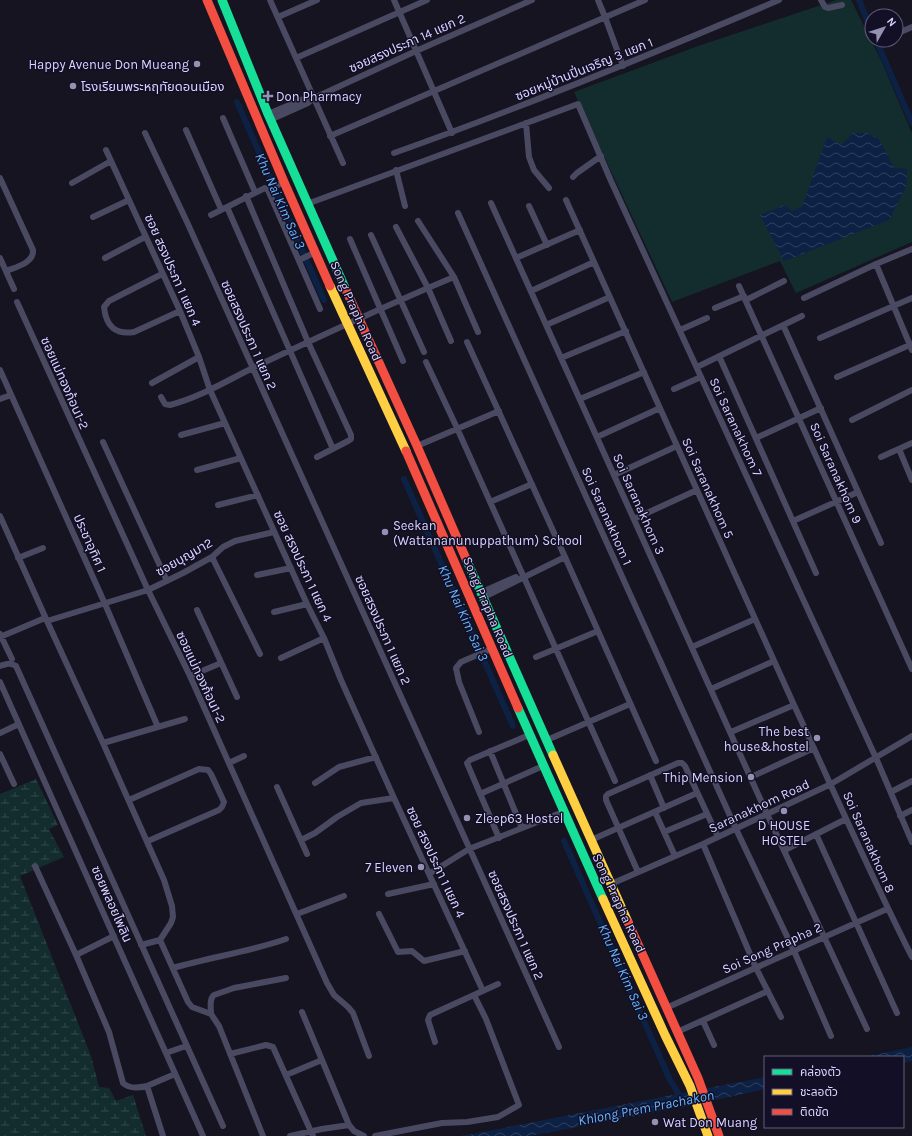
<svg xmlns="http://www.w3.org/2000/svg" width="912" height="1136" viewBox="0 0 912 1136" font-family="Karla,'Noto Sans Thai',sans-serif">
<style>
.wetland{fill:url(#wetland-marsh)}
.park{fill:#132c2d}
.water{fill:url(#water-waves)}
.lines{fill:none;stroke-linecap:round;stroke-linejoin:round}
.canal{stroke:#0d2144;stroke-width:6}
.street{stroke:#4a4962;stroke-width:6}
.fast{stroke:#16e098;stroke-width:9}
.slow{stroke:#ffcf43;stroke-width:9}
.jam{stroke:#f24e42;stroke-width:9}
.poi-dot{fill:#9591b1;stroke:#130f26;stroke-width:1.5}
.labels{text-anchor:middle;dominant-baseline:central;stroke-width:3;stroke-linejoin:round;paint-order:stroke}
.street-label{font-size:13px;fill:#d9d4ff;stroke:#130f26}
.poi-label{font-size:13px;fill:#d9d4ff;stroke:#130f26;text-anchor:start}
.water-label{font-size:14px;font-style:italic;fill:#62b6ff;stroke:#130f26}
</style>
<defs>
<pattern id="wetland-marsh" width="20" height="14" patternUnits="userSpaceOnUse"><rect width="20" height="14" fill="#132c2d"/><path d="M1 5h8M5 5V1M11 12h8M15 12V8" fill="none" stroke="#354a4c"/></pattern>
<pattern id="water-waves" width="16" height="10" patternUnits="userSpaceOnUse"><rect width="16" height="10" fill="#0d2144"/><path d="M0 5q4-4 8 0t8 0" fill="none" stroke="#304060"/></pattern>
</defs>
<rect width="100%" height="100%" fill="#161421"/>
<!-- wetland -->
<path class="wetland" d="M36 779 58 825 49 829 64 857 20 876 91 1056 99 1087 109 1088 116 1101 133 1095 146 1136H0V794Z"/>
<!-- park -->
<path class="park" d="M836 0H851L881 60 912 133V242L796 293 780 261 672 302 574 92 698 46Z"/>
<!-- water -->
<path class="water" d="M853 133H867L879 139 894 168 907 169 906 187 889 220 784 261 760 215 785 205 792 211 802 207 827 137 841 145Z
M912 1047V1061L903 1063V1057H864Z
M765 1077V1089L688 1106 530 1136H462Z"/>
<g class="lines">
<!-- canal -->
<path class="canal" d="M859 0 872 32
M876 40 912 123
M237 102 324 300
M404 479 513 726
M564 841 670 1080 683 1101"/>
<!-- street -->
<path class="street" d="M270 0 343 163
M394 0 452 133
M598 0 605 17 623 66
M821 0 825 7 828 8 842 5
M278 17 317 0
M896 34 912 27
M296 58 427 0
M268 114 306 98H314
M223 118 255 192
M270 120 308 103 314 98 416 51 532 0
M526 123 529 157 534 170 549 188
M186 130 221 209
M145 133 187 222 559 1047
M330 136 645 0
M106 150 180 311 199 357 210 390 225 423 307 604 324 638 341 680 394 798 483 991
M394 153C524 107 652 54 779 0
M396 170 405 206
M573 177 577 173 601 156
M0 178 33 250C34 263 16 267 6 271
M72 183 111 161
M268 190 320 309
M246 196 308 342 351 435V439L348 441 317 457
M566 200 794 705C833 789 870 874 912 957
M491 203 767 814 867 1029
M307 204 578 104 611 181 876 758 912 842
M529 206 547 245
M227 207 333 449
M458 213 736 829 794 951 831 1036
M211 215 265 188 268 190 284 182
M93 217 129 200
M418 221 454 277 478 332
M396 227 428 288 451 341
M371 235 424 352
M350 239 403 361
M0 258 14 289
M105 258 145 237
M516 258 580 230
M299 260 316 252
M876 264 912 350
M162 274 109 301 104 307C106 326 115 335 134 332L180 311
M739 286 912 669
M531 291 594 262
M804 298 876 264 912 249
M746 300 784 281
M17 302 148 590 190 676 327 983 334 995 348 1007 353 1013 369 1056
M715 308 744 296
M546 325 610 297
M783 325 881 543
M680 330 707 318
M820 338 912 298
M467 342 565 557 656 761
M719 356 816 573
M561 358 626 331
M426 362 457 428 615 781
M697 367 802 316
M0 370 105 604 158 727
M837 377 912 344
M152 383 199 357
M674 389 701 377
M161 397 165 404 170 405C202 397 231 378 261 364 325 334 389 304 454 277
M0 399 11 395
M580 399 644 372
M852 420 912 390
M181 435 225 423
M597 437 660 408
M756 438 821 408
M103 442 167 581
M417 446 499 411
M899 449 912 480
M881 457 912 443
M197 470 241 458
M614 475 677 446
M490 502 532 484
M218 505 258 495
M0 516 47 621 103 743 164 880 172 906 173 917 171 923 160 940 188 1002 192 1007 211 1014 219 1026 263 1136
M634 519 697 490
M793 521 858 492
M212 557 260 654
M18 558 43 548
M257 575 291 568
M482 592 516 577
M484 597 565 557
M197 610 237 697
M274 612 307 604
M47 621 148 590 183 573 212 557 223 547 235 541 274 532
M0 634 12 659
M0 637 45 618
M692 647 755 619
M536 657 598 631
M281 658 324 638
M0 666C6 664 10 662 16 666L223 1126
M190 676 221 663
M0 682 203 1136
M711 689 774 661
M479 732 459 682 456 668 461 662 491 649
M731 732 794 705
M0 733 19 724
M547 740 630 704
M103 743 185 719
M490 751 522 828
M0 754 14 784
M229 763 244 756
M650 775 664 808
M751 777 814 748
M315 783 339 767 376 757
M277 787 307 854
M891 792 912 781
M480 794 543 766
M129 800 199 769 208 770 211 774 224 802 222 807 219 810 148 841
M655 812 675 856
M900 816 912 810
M664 832 707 814
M816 834 897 1013
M499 838 467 763 470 760 529 735
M301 840 315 833 337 817 361 803 394 798
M591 840 697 793
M703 844 756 968 781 1017
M785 850 846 819
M35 866 76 955 109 1032 123 1083C129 1089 139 1088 147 1086L163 1136
M638 872 606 800V796L608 794 678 763H682L685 766 718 837
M429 874 469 849 563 812
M611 884 703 844 831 784 912 736
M388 894 434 884
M297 914 344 896
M379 914 398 952 412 951 424 961 465 951
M141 945 160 940
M76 955 114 936
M173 968C210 957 249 952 286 939
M666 1008 887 909
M302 1012 349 1125
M211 1014C211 1007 209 999 214 995L234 988 286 978
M703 1021 714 1045
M677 1032 768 991
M435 1042 428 1020 430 1015 498 984
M166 1053 186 1046
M230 1054 266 1045 273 1047 313 1136
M286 1075 322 1060
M147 1086 175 1074
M290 1136 322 1129 349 1125 354 1131 364 1136
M375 1136 442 1123 467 1122 498 1117 519 1105 486 1019 474 995"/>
<!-- fast -->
<path class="fast" d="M222 0 268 114 346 290
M467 561 553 755
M518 708 603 899"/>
<!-- slow -->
<path class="slow" d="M330 286 406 451
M553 755 628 922
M603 899 665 1035 690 1086 708 1136"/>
<!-- jam -->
<path class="jam" d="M207 0 284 182 330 286
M346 290 417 446 467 561
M406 451 518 708
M628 922 698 1078 719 1136"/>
</g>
<!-- markers -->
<g class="poi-dot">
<circle cx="197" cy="64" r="4"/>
<circle cx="73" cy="86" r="4"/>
<path d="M266 90h4v4h4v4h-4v4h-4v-4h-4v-4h4z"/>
<circle cx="385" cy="532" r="4"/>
<circle cx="817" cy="738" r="4"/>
<circle cx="751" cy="777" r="4"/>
<circle cx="784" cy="811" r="4"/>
<circle cx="467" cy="818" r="4"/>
<circle cx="421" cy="867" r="4"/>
<circle cx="655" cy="1122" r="4"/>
</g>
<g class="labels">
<!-- street labels -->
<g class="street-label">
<text transform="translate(407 43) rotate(-24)">ซอยสรงประภา 14 แยก 2</text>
<text transform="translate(584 69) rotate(-22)">ซอยหมู่บ้านปิ่นเจริญ 3 แยก 1</text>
<text transform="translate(173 270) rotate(66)">ซอย สรงประภา 1 แยก 4</text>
<text transform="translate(356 311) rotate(66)">Song Prapha Road</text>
<text transform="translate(249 335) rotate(66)">ซอยสรงประภา 1 แยก 2</text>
<text transform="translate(65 383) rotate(66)">ซอยแม่ทองก้อน1-2</text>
<text transform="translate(736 427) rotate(65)">Soi Saranakhom 7</text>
<text transform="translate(836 473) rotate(66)">Soi Saranakhom 9</text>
<text transform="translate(708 488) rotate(66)">Soi Saranakhom 5</text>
<text transform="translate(639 504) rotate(66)">Soi Saranakhom 3</text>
<text transform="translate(607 516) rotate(66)">Soi Saranakhom 1</text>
<text transform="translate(90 543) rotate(66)">ประชาอุทิศ 1</text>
<text transform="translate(184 557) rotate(-30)">ซอยบุญมา2</text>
<text transform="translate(303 566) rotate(65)">ซอย สรงประภา 1 แยก 4</text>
<text transform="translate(488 607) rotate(67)">Song Prapha Road</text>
<text transform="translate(383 630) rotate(66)">ซอยสรงประภา 1 แยก 2</text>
<text transform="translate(201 677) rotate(65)">ซอยแม่ทองก้อน1-2</text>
<text transform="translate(759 806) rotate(-25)">Saranakhom Road</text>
<text transform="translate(869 842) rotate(66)">Soi Saranakhom 8</text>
<text transform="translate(436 862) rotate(65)">ซอย สรงประภา 1 แยก 4</text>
<text transform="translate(619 903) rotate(65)">Song Prapha Road</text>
<text transform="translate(112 904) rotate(66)">ซอยพลอยไพลิน</text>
<text transform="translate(516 925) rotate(66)">ซอยสรงประภา 1 แยก 2</text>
<text transform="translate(772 948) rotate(-24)">Soi Song Prapha 2</text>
</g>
<!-- poi labels -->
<g class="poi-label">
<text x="189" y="64" text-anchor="end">Happy Avenue Don Mueang</text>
<text x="81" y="86">โรงเรียนพระหฤทัยดอนเมือง</text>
<text x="276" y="96">Don Pharmacy</text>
<text x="393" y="525">Seekan<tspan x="393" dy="15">(Wattananunuppathum) School</tspan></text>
<text x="809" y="731" text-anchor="end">The best<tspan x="809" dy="15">house&amp;hostel</tspan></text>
<text x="743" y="777" text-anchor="end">Thip Mension</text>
<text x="475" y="818">Zleep63 Hostel</text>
<text x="784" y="825" text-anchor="middle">D HOUSE<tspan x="784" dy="15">HOSTEL</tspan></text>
<text x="413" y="867" text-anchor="end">7 Eleven</text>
<text x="663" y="1122">Wat Don Muang</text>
</g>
<!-- water labels -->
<g class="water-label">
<text transform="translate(280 201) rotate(66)">Khu Nai Kim Sai 3</text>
<text transform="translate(463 613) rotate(66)">Khu Nai Kim Sai 3</text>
<text transform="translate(623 972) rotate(66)">Khu Nai Kim Sai 3</text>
<text transform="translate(646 1108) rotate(-11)">Khlong Prem Prachakon</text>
</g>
</g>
<!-- legend -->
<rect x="764" y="1056" width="140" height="72" fill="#130f26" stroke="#625e7d"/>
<rect x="772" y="1069" width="20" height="6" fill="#16e098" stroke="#625e7d"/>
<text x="800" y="1076" font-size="12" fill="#d9d4ff">คล่องตัว</text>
<rect x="772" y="1089" width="20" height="6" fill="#ffcf43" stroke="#625e7d"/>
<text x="800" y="1096" font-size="12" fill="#d9d4ff">ชะลอตัว</text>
<rect x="772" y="1109" width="20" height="6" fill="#f24e42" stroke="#625e7d"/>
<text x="800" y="1116" font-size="12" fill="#d9d4ff">ติดขัด</text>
<!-- north arrow -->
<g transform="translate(884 28) rotate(51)"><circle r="19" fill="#130f26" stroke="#625e7d"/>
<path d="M0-3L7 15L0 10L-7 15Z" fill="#9591b1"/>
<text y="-6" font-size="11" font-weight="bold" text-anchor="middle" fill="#d9d4ff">N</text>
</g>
</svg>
